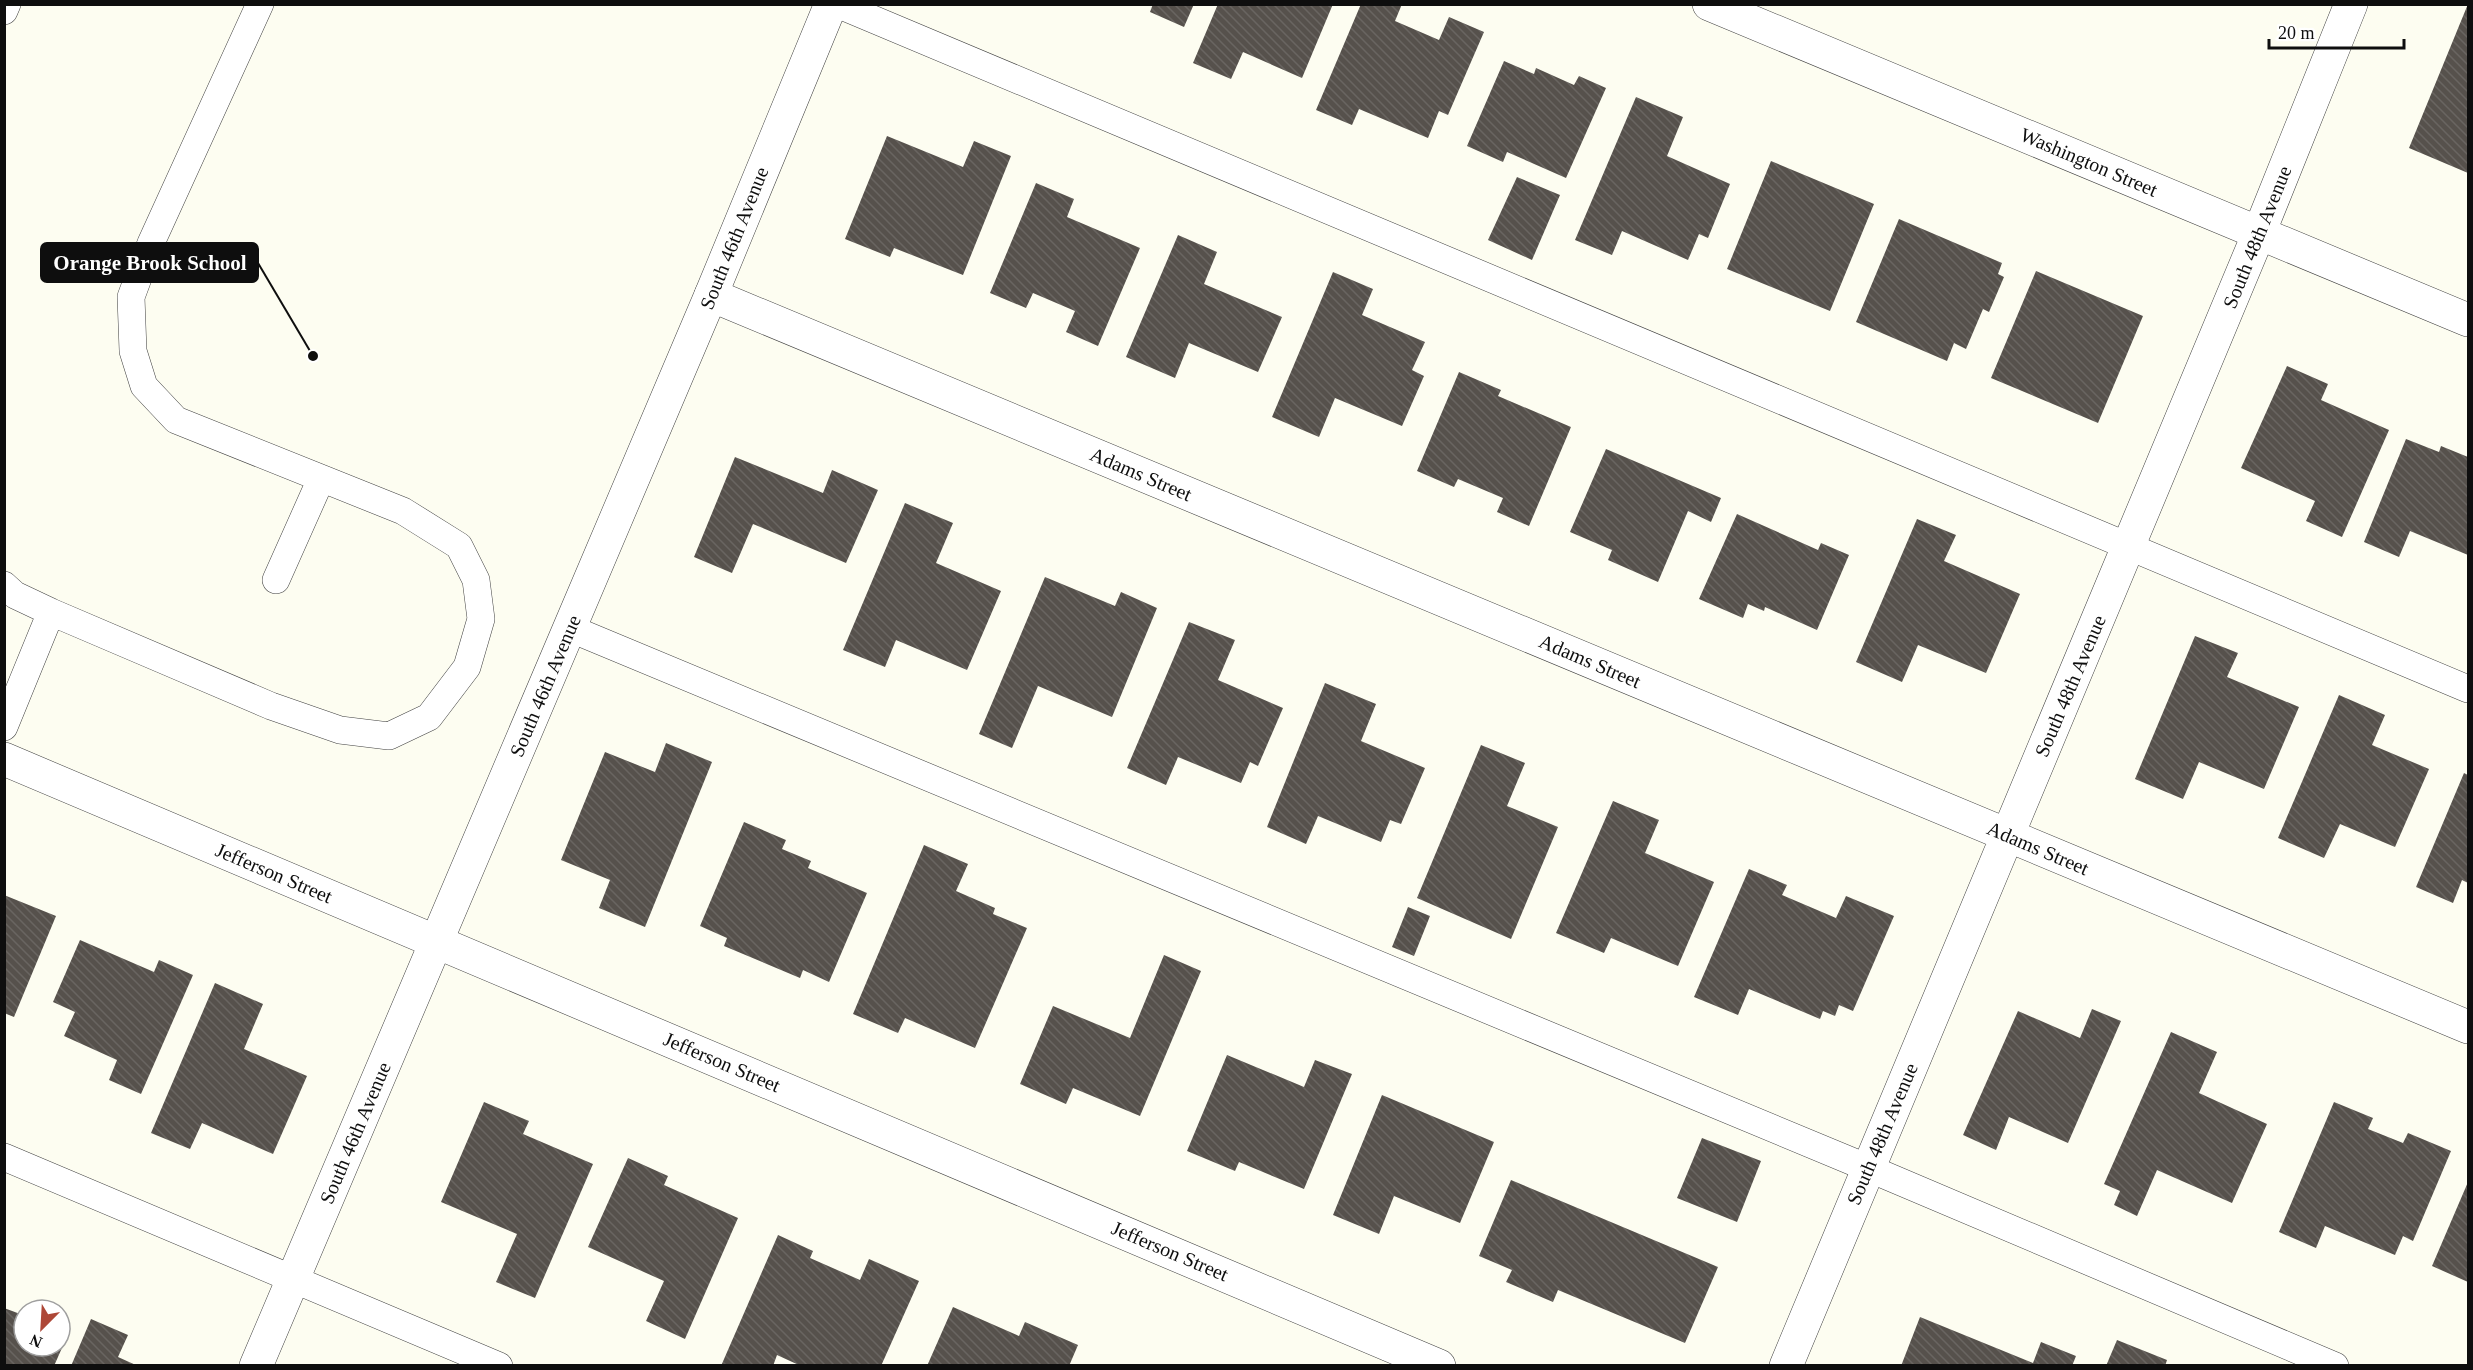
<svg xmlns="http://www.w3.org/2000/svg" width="2473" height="1370" viewBox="0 0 2473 1370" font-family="'Times New Roman',serif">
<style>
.building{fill:url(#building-back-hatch)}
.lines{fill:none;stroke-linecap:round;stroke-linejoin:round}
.service-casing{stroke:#414141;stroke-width:28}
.minor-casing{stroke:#414141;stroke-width:34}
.tertiary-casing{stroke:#414141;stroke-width:34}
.service{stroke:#fff;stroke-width:27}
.minor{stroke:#fff;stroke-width:33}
.tertiary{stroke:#fff;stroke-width:33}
.labels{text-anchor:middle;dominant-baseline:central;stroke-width:6;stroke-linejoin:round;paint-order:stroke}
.street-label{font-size:20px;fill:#0e0e0e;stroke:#fff}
.leader{fill:none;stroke:#0e0e0e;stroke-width:2}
.callout-dot{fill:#0e0e0e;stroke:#fff;stroke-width:2}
.callout{fill:#0e0e0e;stroke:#0e0e0e;stroke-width:2}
.callout-label{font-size:21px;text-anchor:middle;font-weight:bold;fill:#fff}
</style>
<defs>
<pattern id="building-back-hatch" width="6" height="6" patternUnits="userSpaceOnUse" patternTransform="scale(1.5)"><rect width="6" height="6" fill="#56514c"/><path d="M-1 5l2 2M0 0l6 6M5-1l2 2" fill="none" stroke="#696561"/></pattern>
</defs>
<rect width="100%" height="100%" fill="#fdfdf1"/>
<!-- building -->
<path class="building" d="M1153 4H1194L1184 27 1150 12Z
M1218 4H1333L1302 78 1243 52 1231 79 1193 63Z
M1361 4H1402L1395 21 1439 40 1449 17 1484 32 1448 115 1439 111 1428 138 1359 109 1352 125 1316 110Z
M2468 4V173L2409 148Z
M1504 61 1534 74 1536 68 1574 85 1579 76 1606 88 1566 178 1507 152 1503 162 1467 146Z
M1636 97 1683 117 1667 156 1730 184 1708 238 1699 234 1688 260 1622 231 1612 255 1575 240Z
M887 136 963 167 974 141 1011 156 963 275 894 248 890 257 845 239Z
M1771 161 1874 204 1830 311 1727 269Z
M1517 177 1560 195 1532 260 1488 240Z
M1036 183 1074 199 1067 217 1140 248 1098 346 1066 332 1075 311 1033 293 1026 308 990 293Z
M1899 219 2002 263 1998 274 2004 277 1989 312 1983 309 1966 349 1954 343 1947 361 1856 322Z
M1178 235 1217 252 1204 284 1282 317 1258 372 1189 343 1175 378 1126 357Z
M2036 271 2143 316 2098 423 1991 378Z
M1333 272 1373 289 1362 315 1425 342 1412 370 1424 376 1402 426 1335 398 1319 437 1272 417Z
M2287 366 2328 384 2321 400 2389 430 2342 537 2306 521 2315 501 2241 468Z
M1459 372 1501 390 1498 396 1571 427 1529 526 1497 512 1503 498 1458 479 1454 487 1417 471Z
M2406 439 2439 452 2441 446 2468 457V555L2410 531 2399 557 2364 542Z
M1606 449 1721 498 1711 522 1688 511 1658 582 1608 560 1612 550 1570 532Z
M735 457 823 493 832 470 878 490 846 563 753 524 732 573 694 557Z
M905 503 953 523 936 563 1001 591 967 670 896 640 885 667 843 650Z
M1737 514 1818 550 1821 543 1849 555 1817 630 1765 607 1764 611 1748 604 1743 618 1699 599Z
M1917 519 1956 535 1944 561 2020 594 1986 673 1918 645 1902 682 1856 662Z
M1045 577 1115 606 1121 592 1157 608 1112 717 1038 686 1012 748 979 734Z
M1189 622 1235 640 1218 680 1283 708 1258 766 1250 762 1241 783 1178 757 1166 785 1127 768Z
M2195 636 2238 653 2227 677 2299 707 2264 789 2199 762 2183 799 2135 779Z
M1325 683 1376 704 1361 741 1425 768 1401 824 1390 820 1381 842 1318 816 1306 844 1267 827Z
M2339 695 2385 715 2372 745 2429 769 2395 847 2340 824 2324 858 2278 838Z
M666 743 712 762 645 927 599 908 610 880 561 860 605 752 655 772Z
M1481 745 1525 763 1507 806 1558 827 1511 939 1417 898Z
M2464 773 2468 775V883L2462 880 2453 903 2416 887Z
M1613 801 1659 820 1645 853 1714 882 1678 966 1611 938 1604 953 1556 933Z
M744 822 786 840 782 849 811 861 808 868 867 893 829 982 803 970 800 978 724 946 727 938 700 926Z
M924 845 968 864 956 891 995 908 993 914 1027 928 975 1048 905 1018 898 1033 853 1014Z
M1749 869 1787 885 1782 895 1836 918 1846 896 1894 916 1853 1011 1839 1005 1835 1016 1823 1011 1820 1019 1749 989 1738 1015 1694 997Z
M4 895 56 916 14 1017 4 1013Z
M1408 907 1430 916 1414 956 1392 947Z
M80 940 154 972 159 960 193 975 141 1094 109 1080 117 1060 64 1036 75 1012 53 1002Z
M1164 955 1201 971 1140 1116 1073 1088 1066 1104 1020 1084 1053 1006 1130 1038Z
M215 983 263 1004 244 1049 307 1076 273 1154 202 1123 190 1149 151 1133Z
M2092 1009 2121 1021 2068 1143 2009 1117 1996 1150 1963 1135 2018 1011 2080 1038Z
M2171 1032 2217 1052 2199 1093 2267 1124 2232 1203 2157 1170 2137 1216 2114 1205 2120 1191 2104 1184Z
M1227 1055 1304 1087 1315 1060 1352 1074 1304 1189 1239 1162 1235 1171 1187 1151Z
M1382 1095 1494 1142 1460 1223 1394 1196 1379 1234 1333 1215Z
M484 1102 529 1121 523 1134 593 1164 535 1298 496 1282 517 1234 441 1202Z
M2334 1102 2373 1118 2368 1129 2403 1143 2408 1133 2451 1151 2413 1241 2403 1236 2395 1255 2325 1226 2316 1248 2279 1232Z
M1702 1138 1761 1161 1737 1222 1677 1198Z
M628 1158 668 1176 664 1185 738 1218 685 1339 646 1321 664 1281 588 1247Z
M1511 1180 1718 1267 1685 1343 1558 1290 1553 1302 1506 1282 1512 1270 1479 1256Z
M2468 1182V1282L2432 1266Z
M778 1235 813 1251 810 1258 860 1280 869 1259 919 1281 881 1366H801L777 1355 773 1366H721Z
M953 1307 1019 1336 1025 1322 1078 1345 1069 1366H927Z
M4 1308 23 1315 20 1323 24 1324V1346H60V1339L65 1341 54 1366H4Z
M1920 1317 2033 1363 2041 1342 2076 1356 2072 1366H1901Z
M91 1319 128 1335 118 1357 138 1366H71Z
M2117 1340 2167 1360 2165 1366H2106Z"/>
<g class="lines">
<!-- service casing -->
<g class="service-casing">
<path id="service" d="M837 4 2468 689
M4 11 7 4
M276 580 321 479
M4 585 15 595 51 612 271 706 340 730 389 736 429 717 467 667 481 619 476 580 459 546 403 511 176 420 144 386 133 351 131 297 151 243 260 4
M569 628 1868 1168 2335 1366
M4 727 51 612
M4 1157 499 1366"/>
</g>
<!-- minor casing -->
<g class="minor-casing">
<path id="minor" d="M711 295 2468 1027
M4 759 1439 1366
M1786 1366 2259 233 2351 4"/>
</g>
<!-- tertiary casing -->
<g class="tertiary-casing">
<path id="tertiary" d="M1709 4 2468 320
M256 1366 711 295 831 4"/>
</g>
<!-- service -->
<use href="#service" class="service"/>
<!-- minor -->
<use href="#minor" class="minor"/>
<!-- tertiary -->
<use href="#tertiary" class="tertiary"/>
</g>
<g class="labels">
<!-- street labels -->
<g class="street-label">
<text transform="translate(2089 162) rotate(23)">Washington Street</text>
<text transform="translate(2257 237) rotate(-68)">South 48th Avenue</text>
<text transform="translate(734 238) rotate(-68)">South 46th Avenue</text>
<text transform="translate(1141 474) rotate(23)">Adams Street</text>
<text transform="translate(1590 661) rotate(23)">Adams Street</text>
<text transform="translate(545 686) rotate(-67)">South 46th Avenue</text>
<text transform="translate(2070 686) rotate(-67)">South 48th Avenue</text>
<text transform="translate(2038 848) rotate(23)">Adams Street</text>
<text transform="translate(274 873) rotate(23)">Jefferson Street</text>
<text transform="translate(722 1062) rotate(23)">Jefferson Street</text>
<text transform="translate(355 1133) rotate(-67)">South 46th Avenue</text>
<text transform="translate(1882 1134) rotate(-67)">South 48th Avenue</text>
<text transform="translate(1170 1251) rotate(23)">Jefferson Street</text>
</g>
</g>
<!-- callouts -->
<path class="leader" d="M313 356L258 263"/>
<circle class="callout-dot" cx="313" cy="356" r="6"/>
<rect class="callout" x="41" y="243" width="217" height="39" rx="6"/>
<g class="callout-label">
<text x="150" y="270">Orange Brook School</text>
</g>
<!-- border -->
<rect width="2473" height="1370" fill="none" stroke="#0e0e0e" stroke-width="12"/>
<!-- north arrow -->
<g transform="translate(42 1328) rotate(204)"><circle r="28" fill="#ffffff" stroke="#9f9f9f" stroke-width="1.5"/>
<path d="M0-4.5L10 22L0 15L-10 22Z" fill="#ad4737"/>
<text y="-9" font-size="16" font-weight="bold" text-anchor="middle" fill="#0e0e0e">N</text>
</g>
<!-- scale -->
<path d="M2269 39v9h135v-9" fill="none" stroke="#0e0e0e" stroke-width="3"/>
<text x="2278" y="39" font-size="18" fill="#0e0e0e" stroke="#ffffff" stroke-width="4.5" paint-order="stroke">20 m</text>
</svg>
